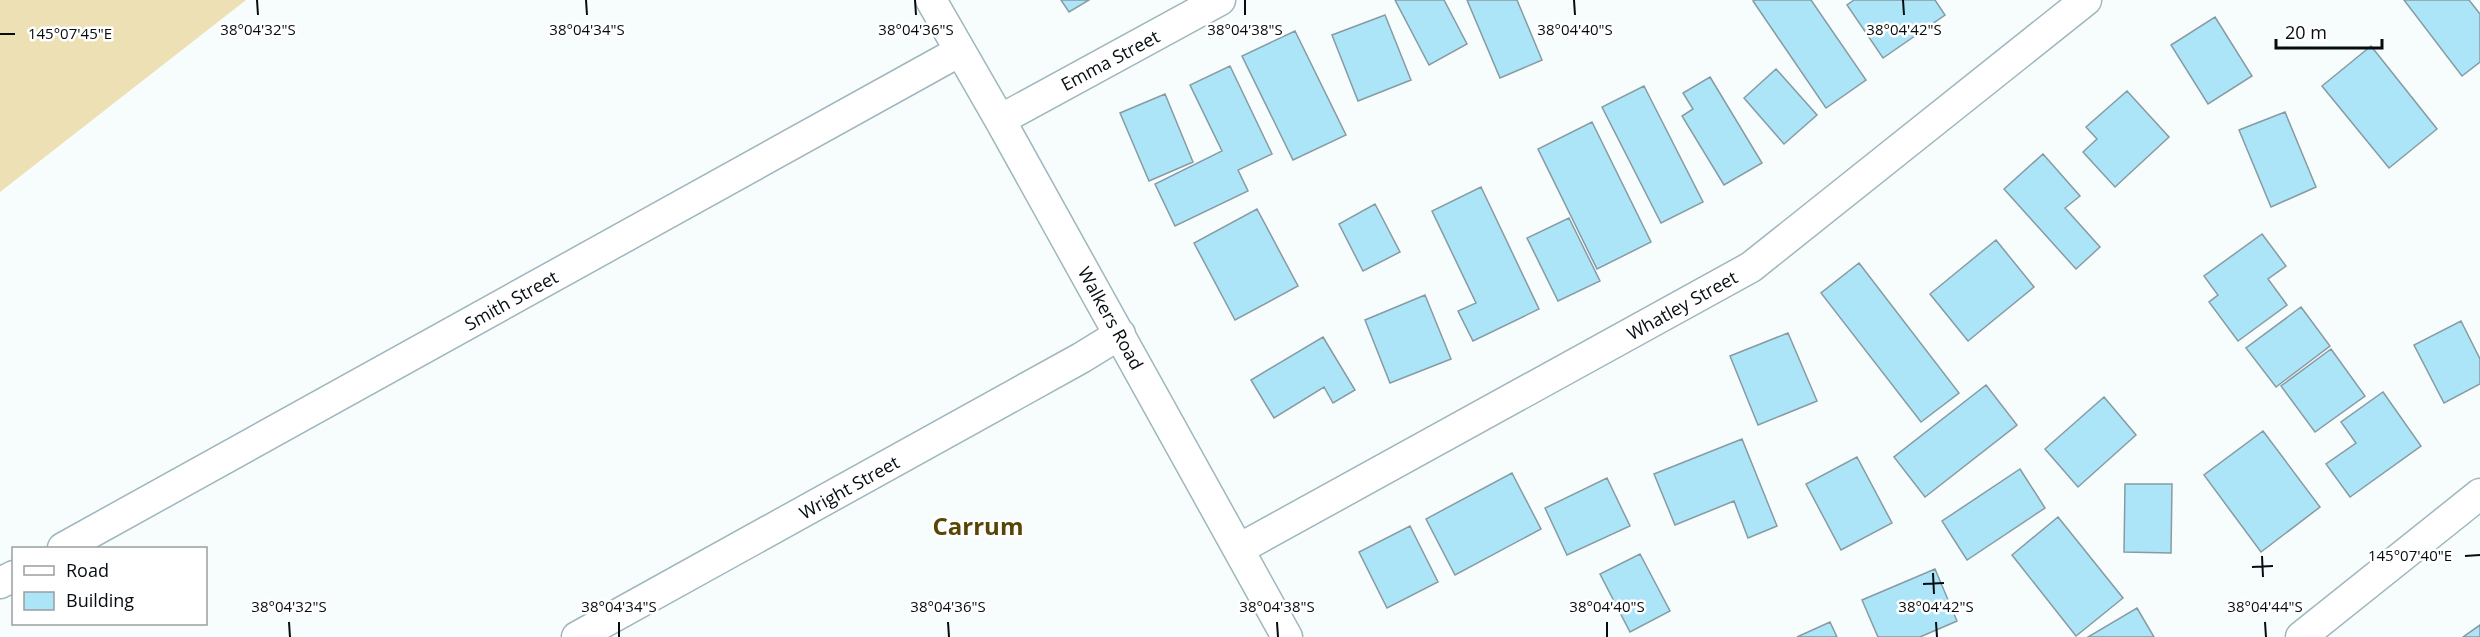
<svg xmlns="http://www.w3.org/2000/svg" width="2480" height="637" viewBox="0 0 2480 637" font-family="'Open Sans',sans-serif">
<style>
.grass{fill:#ede0b4}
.building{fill:#ade5f8;stroke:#869ba3;stroke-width:1.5}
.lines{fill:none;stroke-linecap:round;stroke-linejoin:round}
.minor-casing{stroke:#a0b6be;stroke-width:33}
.minor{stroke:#fff;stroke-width:30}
.ticks{fill:none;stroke:#060d10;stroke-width:2}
.labels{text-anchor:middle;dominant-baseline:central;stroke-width:5;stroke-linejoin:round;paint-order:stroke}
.street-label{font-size:18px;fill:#060d10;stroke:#fff}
.district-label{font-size:24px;font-weight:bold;fill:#574604;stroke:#fff}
.ticks-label{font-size:15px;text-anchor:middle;fill:#060d10;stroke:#fff;stroke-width:5;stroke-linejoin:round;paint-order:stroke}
</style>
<rect width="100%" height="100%" fill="#f7fcfd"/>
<!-- grass -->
<path class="grass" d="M0 0H246L0 192Z"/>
<!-- building -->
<path class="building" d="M1061 0H1089L1069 12Z
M1395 0H1444L1467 44 1429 65Z
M1467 0H1517L1542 60 1500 78Z
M1755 0H1811L1866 80 1826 108 1753 1Z
M1854 0H1935L1945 15 1883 58 1847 5Z
M2404 0H2469L2480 14V62L2462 76Z
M1385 15 1411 80 1358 101 1332 35Z
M2215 17 2252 76 2208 104 2171 45Z
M1295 31 1346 135 1293 160 1242 56Z
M2371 46 2437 129 2389 168 2322 86Z
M1230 66 1272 154 1238 170 1248 191 1175 226 1155 184 1222 151 1190 85Z
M1776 69 1817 115 1784 144 1744 98Z
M1710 77 1762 163 1724 185 1682 116 1693 109 1683 93Z
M1644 86 1703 202 1661 223 1602 107Z
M2127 91 2169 137 2115 187 2083 152 2097 139 2086 127Z
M1165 94 1193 162 1149 181 1120 113Z
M2285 112 2316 187 2271 207 2239 130Z
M1592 122 1651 242 1597 269 1538 149Z
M2043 154 2080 196 2065 208 2100 247 2076 269 2004 189Z
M1481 187 1539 309 1473 341 1458 311 1476 303 1432 211Z
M1375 204 1400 252 1363 271 1339 224Z
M1257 209 1298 286 1235 320 1194 243Z
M1569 218 1600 281 1558 301 1527 238Z
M2262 234 2286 266 2268 279 2287 305 2238 341 2209 302 2218 295 2204 276Z
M1996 240 2034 287 1968 341 1930 294Z
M1859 263 1959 393 1921 422 1821 293Z
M1425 295 1451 359 1390 383 1365 320Z
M2301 307 2330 346 2276 387 2246 348Z
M2461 321 2480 359V384L2444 403 2414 345Z
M1788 333 1817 401 1758 425 1730 356Z
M1323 337 1355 390 1333 403 1324 387 1274 418 1251 380Z
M2331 349 2365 396 2315 432 2281 386Z
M1986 385 2017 425 1925 497 1894 457Z
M2383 392 2421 446 2350 497 2326 464 2356 443 2341 422Z
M2104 397 2136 435 2078 487 2045 449Z
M2263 431 2320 507 2261 552 2204 475Z
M1742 439 1777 526 1748 538 1734 501 1675 525 1654 474Z
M1857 457 1892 523 1841 550 1806 484Z
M2020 469 2045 508 1967 560 1942 521Z
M1512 473 1541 529 1455 575 1426 519Z
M1607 478 1630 526 1567 555 1545 508Z
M2125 484H2172L2171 553 2124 552Z
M2058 517 2123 598 2076 636 2012 555Z
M1410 526 1438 582 1387 608 1359 552Z
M1640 554 1670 611 1630 632 1600 574Z
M1935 569 1957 621 1920 637H1878L1862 600Z
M2137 608 2154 637H2088Z
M1830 622 1837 637H1797Z
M2480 625V637H2463Z"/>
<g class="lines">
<!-- minor casing -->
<g class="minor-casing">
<path id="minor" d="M931 0 1000 120 1287 637
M1000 120 1220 0
M63 548 960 51
M1239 549 1751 267 2086 0
M0 583 14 576
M577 637 1081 358 1120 334
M2301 637 2480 494"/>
</g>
<!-- minor -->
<use href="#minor" class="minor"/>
</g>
<!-- ticks -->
<path class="ticks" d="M257 0 258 15M586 0 587 15M915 0 916 15M1245 0V15M1574 0 1575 15M1903 0 1904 15M0 34H15M2262 556 2263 577M2465 556 2480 555M2252 567 2273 566M1933 573 1934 594M1923 584 1944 583M289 622 290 637M619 622V637M948 622 949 637M1277 622 1278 637M1607 622V637M1936 622 1937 637M2265 622 2266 637"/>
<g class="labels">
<!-- street labels -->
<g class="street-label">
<text transform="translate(1110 60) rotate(-28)">Emma Street</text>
<text transform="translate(511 300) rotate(-29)">Smith Street</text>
<text transform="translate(1682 305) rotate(-29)">Whatley Street</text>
<text transform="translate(1111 318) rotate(61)">Walkers Road</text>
<text transform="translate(849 487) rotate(-29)">Wright Street</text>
</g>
<!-- district labels -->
<g class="district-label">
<text x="978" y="525">Carrum</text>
</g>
</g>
<g class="ticks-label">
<text x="258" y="35">38°04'32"S</text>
<text x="587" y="35">38°04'34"S</text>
<text x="916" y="35">38°04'36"S</text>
<text x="1245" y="35">38°04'38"S</text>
<text x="1575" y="35">38°04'40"S</text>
<text x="1904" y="35">38°04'42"S</text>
<text x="70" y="39">145°07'45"E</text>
<text x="2410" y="561">145°07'40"E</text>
<text x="289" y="612">38°04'32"S</text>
<text x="619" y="612">38°04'34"S</text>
<text x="948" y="612">38°04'36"S</text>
<text x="1277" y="612">38°04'38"S</text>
<text x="1607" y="612">38°04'40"S</text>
<text x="1936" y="612">38°04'42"S</text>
<text x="2265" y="612">38°04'44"S</text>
</g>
<!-- legend -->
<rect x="12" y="547" width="195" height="78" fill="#ffffff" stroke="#9b9e9f" stroke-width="1.5"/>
<rect x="24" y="566" width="30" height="9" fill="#ffffff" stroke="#9b9e9f" stroke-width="1.5"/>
<text x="66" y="577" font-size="18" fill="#060d10">Road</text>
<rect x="24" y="592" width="30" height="18" fill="#ade5f8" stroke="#9b9e9f" stroke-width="1.5"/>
<text x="66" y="607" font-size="18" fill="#060d10">Building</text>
<!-- scale -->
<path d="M2276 39v9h106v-9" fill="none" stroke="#060d10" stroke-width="3"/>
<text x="2285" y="39" font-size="18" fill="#060d10" stroke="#ffffff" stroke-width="4.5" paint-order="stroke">20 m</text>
</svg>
